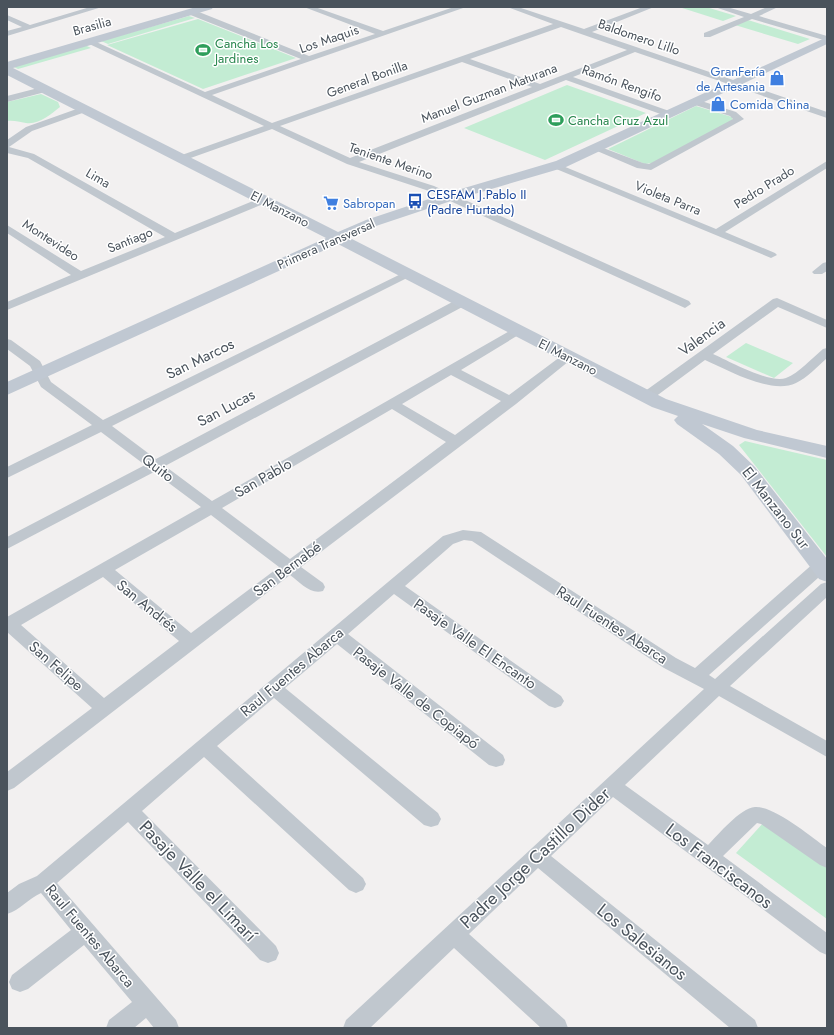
<svg xmlns="http://www.w3.org/2000/svg" width="834" height="1035" viewBox="0 0 834 1035" font-family="Jost,sans-serif">
<style>
.green{fill:#c3ecd3}
.lines{fill:none;stroke-linecap:round;stroke-linejoin:round}
.street{fill:#c0c7ce;fill-rule:evenodd}
.secondary{fill:#c0c8d2;fill-rule:evenodd}
.labels{text-anchor:middle;dominant-baseline:central;stroke-width:3;stroke-linejoin:round;paint-order:stroke}
.far-street-label{font-size:13px;fill:#4a535c;stroke:#fff}
.far-leisure-label{font-size:13px;fill:#27864d;stroke:#fff;text-anchor:start}
.far-shop-label{font-size:13px;fill:#366cbe;stroke:#fff;text-anchor:start}
.far-transit-label{font-size:13px;fill:#164399;stroke:#fff;text-anchor:start}
.street-label{font-size:15px;fill:#4a535c;stroke:#fff}
.near-street-label{font-size:18px;fill:#4a535c;stroke:#fff}
</style>
<rect width="100%" height="100%" fill="#f2f0f0"/>
<!-- green -->
<path class="green" d="M679 7H706L736 16 723 21Z
M189 16 195 18 108 44 101 41Z
M198 19 296 58 203 89 107 45Z
M748 20 810 39 798 44 735 25Z
M85 45 91 48 18 69 12 66Z
M567 85 646 113 545 160 464 128Z
M41 94 58 102 60 107C51 114 39 125 26 123 19 122 14 120 7 121V102Z
M696 106 732 117 733 121 652 163 645 164 608 149Z
M746 343 793 363 774 378 726 357Z
M745 441 827 460V557L739 445Z
M764 822 827 866V919L736 853Z"/>
<g class="lines">
<!-- street -->
<path class="street" d="M90 7H102L7 36V31L22 27 7 20V15L30 25Z
M304 7H315L383 31 454 7H466L212 95 272 123 553 24 507 7H518L584 29 643 7H654L592 32 827 112V118L635 52 573 77 672 112V116H666L566 80 359 162 434 186 689 301 691 304 685 308 426 190 347 164 272 129 185 160H179L177 158 179 156 264 126 85 42 92 40 205 92 301 59 188 14V10H194L309 56 375 34ZM561 27 627 50 540 84 470 59ZM462 62 532 87 350 158 280 126Z
M715 7H727L751 14 767 7H778L759 16 827 36V41L752 19 710 37H704V33L744 17Z
M46 86 50 89 49 91 7 102V96Z
M695 99 736 112 744 119 651 170 637 168 590 148 592 146H598L643 163 649 164 733 119 730 116 692 104 690 102Z
M85 106 90 109 88 111 32 131 9 147 34 154 175 233 260 198H268L269 200 268 202 7 310V302L71 275 7 233V225L81 271 165 237 28 158 7 153V140L26 127Z
M827 161V168L725 232 775 253 777 255 771 258 549 166 550 164H558L716 229Z
M827 262V271L822 274H814L812 272 823 263Z
M407 271 413 274 411 276 112 426 156 459 458 299H466L468 302 466 305 165 466 212 501 515 328 519 327 525 331 461 370 509 395 564 354 568 353 574 357 516 404 301 567 323 583 325 587 323 591C310 595 300 582 290 575L14 788 7 791V772L92 708 7 632V617L201 507 154 472 7 549V537L145 465 101 432 7 478V467L92 425 41 387 30 366 7 349V339L11 340 40 361 51 382 103 420ZM451 375 501 401 455 435 402 404ZM392 409 446 442 290 559 222 508ZM211 515 279 567 191 633 115 570ZM103 577 179 641 104 698 21 625Z
M777 298 827 320V328L778 307 713 354C729 361 770 384 786 378 799 373 812 358 823 349L827 348V358C817 367 807 378 796 383 771 395 728 370 705 360L651 400H641L639 397 641 394 773 299Z
M463 530 481 532 676 658 695 668 815 562 821 561 827 563V570L709 675 715 679 821 584 827 582V597L730 686 827 741V757L719 696 625 785 708 845C718 835 740 808 755 807 775 806 811 837 827 848V868L820 865 761 824 757 823 723 856 827 933V955L820 952 613 797 551 856 755 1020 758 1028H730L538 868 469 934 565 1020 568 1028H541L454 948 370 1028H343L346 1020 704 689 664 668 472 541 464 540 453 544 405 586 561 696 564 701 561 706 555 708 549 706 394 594 348 634 503 755 505 760 503 765 496 767 489 765 337 644 285 688 438 813 441 819 438 825 431 827 424 825 274 698 217 746 363 878 366 884 363 890 356 893 349 890 204 757 142 811 276 946 279 953 276 960 268 963 260 960 128 822 57 883 176 1020 179 1028H154L146 1018 134 1028H106L109 1020 132 1002 84 945 28 989 20 992 12 989 9 982 12 975 71 930 41 893C28 899 20 910 7 914V893L19 884 37 876 443 536Z"/>
<!-- secondary -->
<path class="secondary" d="M196 7H213L212 9 13 68 338 232 366 220 444 194 556 161 827 37V44L566 167 454 200 376 226 350 238 666 399 757 430 827 446V458L744 438 702 424 733 446 755 467 827 559V582L819 579 741 475 719 454 677 424 674 420 678 416 652 407 338 244 7 395V382L326 238 7 75V62Z"/>
</g>
<!-- icons -->
<defs>
<g id="stadium-bare" transform="scale(1.2)"><path d="M0-5a6.5 5 0 1 0 0 10a6.5 5 0 1 0 0-10ZM-3.5-1.8h7v3.6h-7Z" fill="#2e9e5b" stroke="#fff" stroke-width="2.5" paint-order="stroke"/></g>
<g id="shop-bare" transform="scale(1.2)"><path d="M-5-2.5h2.3a2.7 3.5 0 0 1 5.4 0H5L5.5 6h-11ZM-1.5-2.5h3a1.5 2.3 0 0 0-3 0Z" fill="#3f7fe0" stroke="#fff" stroke-width="2.5" paint-order="stroke"/></g>
<g id="bus-bare" transform="scale(1.2)"><path d="M-5-6H5V4H4V6H2V4H-2V6H-4V4H-5ZM-3.5-4V0h7V-4ZM-3.5 1.2v1.5H-2V1.2ZM2 1.2v1.5H3.5V1.2Z" fill="#1a4fb4" stroke="#fff" stroke-width="2.5" paint-order="stroke"/></g>
<g id="supermarket-bare" transform="scale(1.2)"><path d="M-6-5.5h2.5l.6 2H6L4.5 2H-2.5L-4.4-4H-6ZM-1.5 3.2a1.3 1.3 0 1 0 .1 0ZM3 3.2a1.3 1.3 0 1 0 .1 0Z" fill="#3f7fe0" stroke="#fff" stroke-width="2.5" paint-order="stroke"/></g>
</defs>
<g fill-rule="evenodd">
<use href="#stadium-bare" x="203" y="50"/>
<use href="#shop-bare" x="777" y="78"/>
<use href="#shop-bare" x="718" y="104"/>
<use href="#stadium-bare" x="556" y="120"/>
<use href="#bus-bare" x="415" y="201"/>
<use href="#supermarket-bare" x="331" y="203"/>
</g>
<g class="labels">
<!-- far-street labels -->
<g class="far-street-label">
<text transform="translate(92 26) rotate(-16)">Brasilia</text>
<text transform="translate(639 37) rotate(19)">Baldomero Lillo</text>
<text transform="translate(329 39) rotate(-19)">Los Maquis</text>
<text transform="translate(367 79) rotate(-20)">General Bonilla</text>
<text transform="translate(622 83) rotate(20)">Ramón Rengifo</text>
<text transform="translate(489 93) rotate(-21)">Manuel Guzman Maturana</text>
<text transform="translate(391 161) rotate(19)">Teniente Merino</text>
<text transform="translate(98 178) rotate(30)">Lima</text>
<text transform="translate(764 187) rotate(-32)">Pedro Prado</text>
<text transform="translate(668 198) rotate(22)">Violeta Parra</text>
<text transform="translate(280 209) rotate(27)">El Manzano</text>
<text transform="translate(51 240) rotate(33)">Montevideo</text>
<text transform="translate(130 240) rotate(-22)">Santiago</text>
<text transform="translate(326 244) rotate(-24)">Primera Transversal</text>
<text transform="translate(568 357) rotate(27)">El Manzano</text>
</g>
<!-- far-leisure labels -->
<g class="far-leisure-label">
<text x="215" y="43">Cancha Los<tspan x="215" dy="15">Jardines</tspan></text>
<text x="568" y="120">Cancha Cruz Azul</text>
</g>
<!-- far-shop labels -->
<g class="far-shop-label">
<text x="765" y="71" text-anchor="end">GranFería<tspan x="765" dy="15">de Artesania</tspan></text>
<text x="730" y="104">Comida China</text>
<text x="343" y="203">Sabropan</text>
</g>
<!-- far-transit labels -->
<g class="far-transit-label">
<text x="427" y="194">CESFAM J.Pablo II<tspan x="427" dy="15">(Padre Hurtado)</tspan></text>
</g>
<!-- street labels -->
<g class="street-label">
<text transform="translate(702 337) rotate(-36)">Valencia</text>
<text transform="translate(200 359) rotate(-26)">San Marcos</text>
<text transform="translate(226 408) rotate(-28)">San Lucas</text>
<text transform="translate(158 468) rotate(37)">Quito</text>
<text transform="translate(263 478) rotate(-30)">San Pablo</text>
<text transform="translate(776 508) rotate(52)">El Manzano Sur</text>
<text transform="translate(287 569) rotate(-37)">San Bernabé</text>
<text transform="translate(147 606) rotate(39)">San Andrés</text>
<text transform="translate(612 625) rotate(33)">Raul Fuentes Abarca</text>
<text transform="translate(475 644) rotate(35)">Pasaje Valle El Encanto</text>
<text transform="translate(56 666) rotate(41)">San Felipe</text>
<text transform="translate(292 672) rotate(-40)">Raul Fuentes Abarca</text>
<text transform="translate(416 698) rotate(38)">Pasaje Valle de Copiapó</text>
<text transform="translate(90 936) rotate(50)">Raul Fuentes Abarca</text>
</g>
<!-- near-street labels -->
<g class="near-street-label">
<text transform="translate(535 858) rotate(-43)">Padre Jorge Castillo Dider</text>
<text transform="translate(719 866) rotate(37)">Los Franciscanos</text>
<text transform="translate(198 881) rotate(46)">Pasaje Valle el Limarí</text>
<text transform="translate(642 942) rotate(39)">Los Salesianos</text>
</g>
</g>
<!-- border -->
<rect width="834" height="1035" fill="none" stroke="#4a535c" stroke-width="16"/>
</svg>
